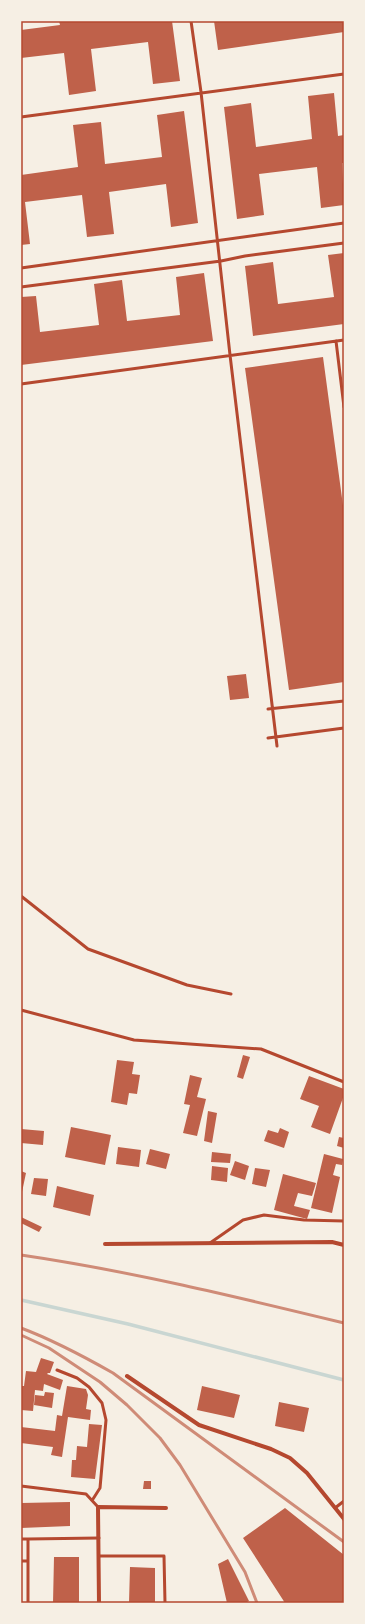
<svg xmlns="http://www.w3.org/2000/svg" width="365" height="1624" viewBox="0 0 365 1624" font-family="'Noto Sans',sans-serif">
<style>
.lines{fill:none;stroke-linecap:round;stroke-linejoin:round}
.stream{stroke:#c9d6d2;stroke-width:3.5}
.building{fill:#bf614a}
.service{stroke:#b5482f;stroke-width:3}
.minor{stroke:#b5482f;stroke-width:4}
.rail{stroke:#cf8b77;stroke-width:3}
.neatline{fill:none;stroke:#b5482f;stroke-width:1.5}
</style>
<rect width="100%" height="100%" fill="#f6efe4"/>
<g class="lines">
<!-- stream -->
<path class="stream" d="M21 1300 128 1324 344 1380"/>
</g>
<!-- building -->
<path class="building" d="M59 21H172L180 81 153 84 148 42 91 49 96 91 69 95 64 53 21 58V30L60 25Z
M214 21H344V32L218 50Z
M334 93 338 136 344 135V163H342L344 205 321 208 317 167 259 174 264 215 237 219 224 107 251 103 256 147 312 139 308 96Z
M184 111 198 223 171 227 166 184 109 192 114 234 87 237 82 195 25 202 30 244 21 245V175L78 167 73 125 101 122 105 164 162 157 157 115Z
M344 253V324L253 336 245 266 273 262 278 304 334 297 328 255Z
M204 273 213 341 21 365V297L36 296 40 332 99 325 94 284 122 280 127 321 180 315 176 277Z
M323 357 344 513V682L289 690 245 368Z
M246 674 249 698 230 700 227 676Z
M243 1055 250 1057 243 1079 237 1077Z
M117 1060 134 1062 132 1074 140 1075 137 1094 129 1093 127 1105 111 1102Z
M190 1075 202 1078 197 1097 206 1099 197 1136 183 1133 190 1105 184 1104Z
M309 1076 344 1089V1095L330 1134 311 1127 319 1106 300 1099Z
M208 1111 217 1113 212 1143 204 1141Z
M71 1127 111 1135 105 1165 65 1157Z
M280 1128 289 1132 284 1148 264 1141 268 1130 278 1133Z
M21 1129 44 1131 43 1145 21 1143Z
M339 1137 344 1138V1148L337 1146Z
M118 1147 141 1150 139 1167 116 1164Z
M150 1149 170 1154 166 1169 146 1164Z
M212 1152 231 1154 230 1163 211 1162Z
M324 1154 343 1159 342 1165 336 1164 333 1175 340 1177 332 1213 311 1208Z
M235 1161 249 1166 245 1180 230 1175Z
M212 1166 228 1168 227 1182 211 1180Z
M255 1168 270 1170 266 1187 252 1184Z
M21 1171 26 1173 22 1192H21Z
M283 1174 316 1183 312 1196 298 1193 294 1206 310 1210 307 1219 274 1210Z
M34 1178 48 1179 46 1196 31 1194Z
M57 1186 94 1195 90 1216 53 1207Z
M21 1217 42 1227 39 1232 21 1223Z
M41 1358 54 1362 50 1373H48L47 1374 63 1380 60 1390 44 1384 43 1391 35 1390 33 1411 21 1410 22 1386H24L26 1371 36 1372Z
M67 1386 86 1389 88 1395 86 1409 91 1410 90 1420 68 1417 62 1457 51 1455 53 1447 21 1443V1427L55 1431 57 1415 62 1416Z
M202 1386 240 1395 234 1418 197 1410Z
M45 1392 54 1393 52 1408 34 1405 35 1395 44 1396Z
M279 1402 309 1408 304 1432 275 1426Z
M89 1424 102 1425 95 1479 71 1477 72 1460H76L77 1446 87 1447Z
M144 1481H151V1489H143Z
M70 1502V1526L21 1528V1503Z
M285 1508 344 1555V1603H285L243 1538Z
M54 1557H79V1603H53Z
M228 1559 249 1601 245 1603H227L218 1564Z
M130 1567 155 1568V1603H129Z"/>
<g class="lines">
<!-- service -->
<path class="service" d="M191 21 201 92 230 355 277 746
M21 117 344 74
M21 268 344 223
M21 287 221 261 245 256 344 243
M336 341 344 407
M21 384 344 340
M268 709 344 701
M268 738 344 728
M21 896 88 949 187 985 231 994
M21 1010 134 1040 261 1049 344 1082
M210 1243 243 1220 264 1215 304 1220 344 1221
M57 1370 77 1378 89 1387 102 1403 106 1420 100 1488 93 1499
M21 1486 86 1494 98 1507
M335 1508 344 1501
M21 1539H28
M99 1556H164L165 1603
M21 1561H28
M28 1603V1539L99 1538"/>
<!-- minor -->
<path class="minor" d="M105 1244 332 1242 344 1245
M127 1376 199 1425 271 1449 290 1458 307 1473 344 1519
M99 1603 98 1507 166 1508"/>
<!-- rail -->
<path class="rail" d="M21 1255C130 1271 237 1297 344 1323
M21 1328C53 1340 83 1356 113 1373L344 1542
M21 1335 49 1348 100 1382 127 1405 160 1438 180 1465 245 1572 257 1603"/>
</g>
<!-- border -->
<rect width="365" height="1624" fill="none" stroke="#f6efe4" stroke-width="44"/>
<rect x="22" y="22" width="321" height="1580" class="neatline"/>
</svg>
